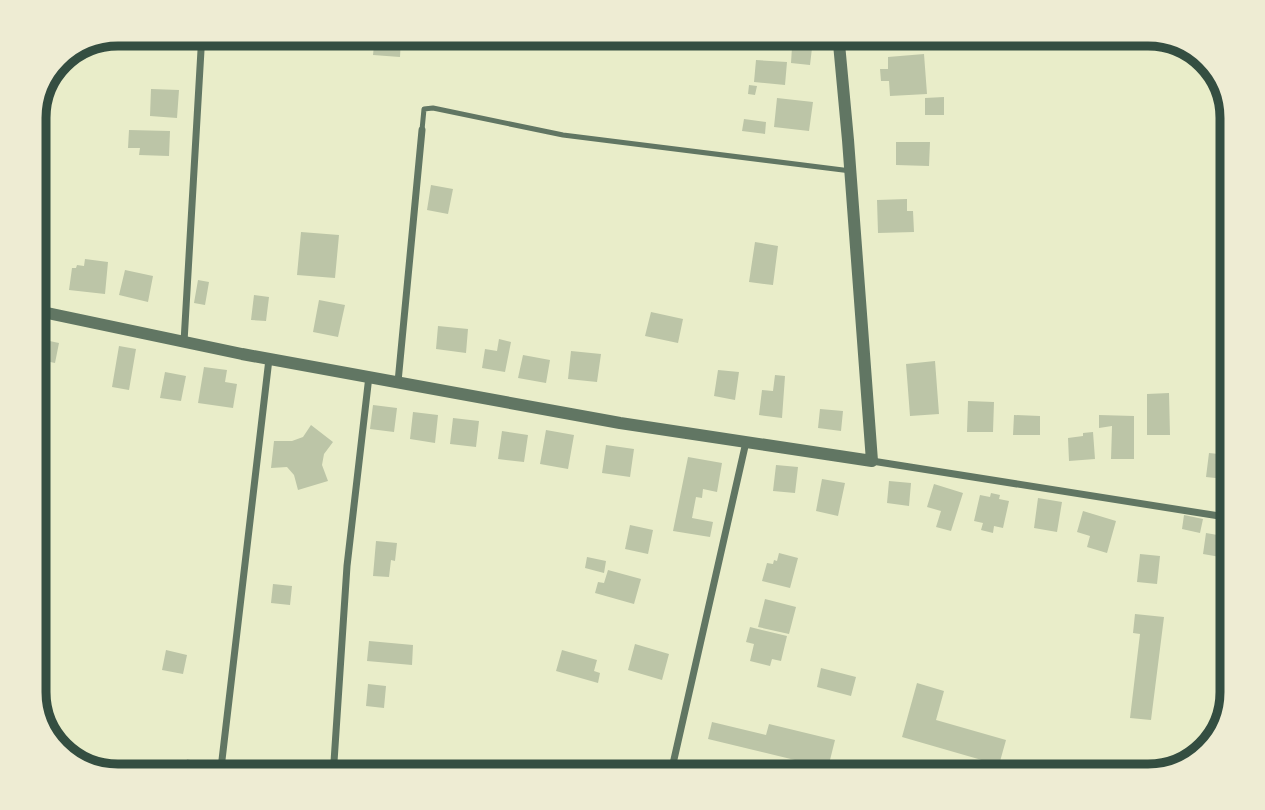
<svg xmlns="http://www.w3.org/2000/svg" width="1265" height="810" viewBox="0 0 1265 810" font-family="'Noto Serif',serif">
<style>
.building{fill:#bcc5a7}
.lines{fill:none;stroke-linecap:round;stroke-linejoin:round}
.service{stroke:#617663;stroke-width:5}
.minor{stroke:#617663;stroke-width:7}
.tertiary{stroke:#617663;stroke-width:12}
.rim{fill:none;stroke:#344e41;stroke-width:9}
</style>
<rect width="100%" height="100%" fill="#e9edc9"/>
<!-- building -->
<path class="building" d="M375 36 401 38 400 57 373 55Z
M792 47 812 48 810 65 791 63Z
M924 54 927 94 890 96 889 81H881L880 69H888V57Z
M756 60 787 62 785 85 754 82Z
M749 85 757 86 755 95 748 94Z
M151 89 179 90 177 118 150 116Z
M41 97 38 121H33V112Z
M944 97V115H925V98Z
M777 98 813 102 809 131 774 127Z
M744 119 766 122 765 134 742 131Z
M129 130 170 131 169 156 139 155 140 148H128Z
M896 142H930L929 166 896 165Z
M33 143 45 144 42 176H33Z
M431 185 453 189 448 214 427 210Z
M907 199V211H913L914 232 878 233 877 200Z
M301 232 339 235 335 278 297 275Z
M755 242 778 246 773 285 749 282Z
M85 259 108 262 105 294 69 290 72 268H76L77 265 84 266Z
M125 270 153 276 148 302 119 295Z
M198 280 209 282 205 305 194 303Z
M254 295 269 297 266 321 251 320Z
M319 300 345 305 338 337 313 332Z
M651 312 683 319 678 343 645 336Z
M438 326 468 329 466 353 436 349Z
M499 339 511 342 505 372 482 368 485 349 497 351Z
M45 340 59 343 55 363 41 360Z
M119 346 136 349 129 390 112 387Z
M571 351 601 354 597 382 568 379Z
M523 355 550 360 546 383 518 378Z
M935 361 939 414 910 416 906 364Z
M204 367 227 370 225 382 237 384 233 408 198 403Z
M718 370 739 372 735 400 714 396Z
M165 372 186 376 181 401 160 398Z
M775 375 785 376 782 418 759 415 762 390 773 391Z
M1169 393 1170 435H1147V394Z
M968 401 994 402 993 432H967Z
M373 405 397 408 394 432 370 429Z
M820 409 843 411 841 431 818 428Z
M413 412 438 415 435 443 410 439Z
M1014 415 1040 416V435H1013Z
M1099 415 1134 416V459H1111L1112 426 1099 428Z
M453 418 479 421 476 447 450 444Z
M311 425 333 442 324 454 322 465 328 481 298 490 294 475 287 467 271 468 274 441H292L303 437Z
M546 430 574 435 568 469 540 464Z
M502 431 528 435 524 462 498 459Z
M1093 432 1095 459 1069 461 1068 438 1083 436V433Z
M606 445 634 449 630 477 602 473Z
M1209 453 1228 455 1225 479 1206 477Z
M688 457 722 463 717 492 703 489 702 498 696 497 692 518 713 522 710 537 673 531Z
M776 465 798 467 795 493 773 491Z
M822 479 845 483 838 516 816 511Z
M889 481 911 483 909 506 887 503Z
M934 484 963 493 951 531 936 527 941 511 927 507Z
M991 493 1000 495 999 499 1009 501 1003 528 994 526 993 533 981 530 983 523 974 521 980 495 990 497Z
M1038 498 1062 502 1057 532 1034 528Z
M1083 511 1116 521 1107 553 1087 547 1090 536 1077 532Z
M1184 515 1203 519 1200 533 1182 529Z
M630 525 653 530 648 554 625 549Z
M1206 533 1229 537 1226 558 1203 554Z
M376 541 397 543 395 561 391 560 389 577 373 576Z
M779 553 798 558 790 588 762 581 767 563 773 564 774 560 777 561Z
M1140 554 1160 556 1157 584 1137 582Z
M587 557 606 561 604 573 585 568Z
M608 570 641 579 634 604 595 593 598 582 604 583Z
M273 584 292 586 290 605 271 603Z
M765 599 796 607 789 634 758 627Z
M1135 614 1164 617 1151 720 1130 718 1140 634 1133 633Z
M750 627 787 636 781 661 772 659 770 666 750 661 754 644 746 642Z
M369 641 413 645 412 665 367 661Z
M635 644 669 654 662 680 628 670Z
M166 650 187 655 183 674 162 670Z
M562 650 597 660 594 671 600 673 598 683 556 671Z
M821 668 856 677 851 696 817 687Z
M917 683 944 691 936 720 1006 740 999 765 902 737Z
M368 684 386 686 384 708 366 706Z
M712 722 766 735 769 724 835 740 828 768 708 739Z
M187 759 197 762 194 775 184 772Z
M360 766 370 767V772L376 773V777H359Z"/>
<g class="lines">
<!-- service -->
<path class="service" d="M422 130 424 109 433 108 563 135 851 171"/>
<!-- minor -->
<path class="minor" d="M184 342 202 33
M398 382 422 130
M872 461 1232 518
M220 777 269 359
M333 777 347 566 369 376
M670 777 746 442"/>
<!-- tertiary -->
<path class="tertiary" d="M33 310 242 354 620 423 872 461 848 140 838 33"/>
</g>
<!-- crop -->
<path d="M0 0H1265V810H0ZM118 46H1148A72 72 0 0 1 1220 118V692A72 72 0 0 1 1148 764H118A72 72 0 0 1 46 692V118A72 72 0 0 1 118 46Z" fill="#eeecd3" fill-rule="evenodd"/>
<path class="rim" d="M118 46H1148A72 72 0 0 1 1220 118V692A72 72 0 0 1 1148 764H118A72 72 0 0 1 46 692V118A72 72 0 0 1 118 46Z"/>
</svg>
